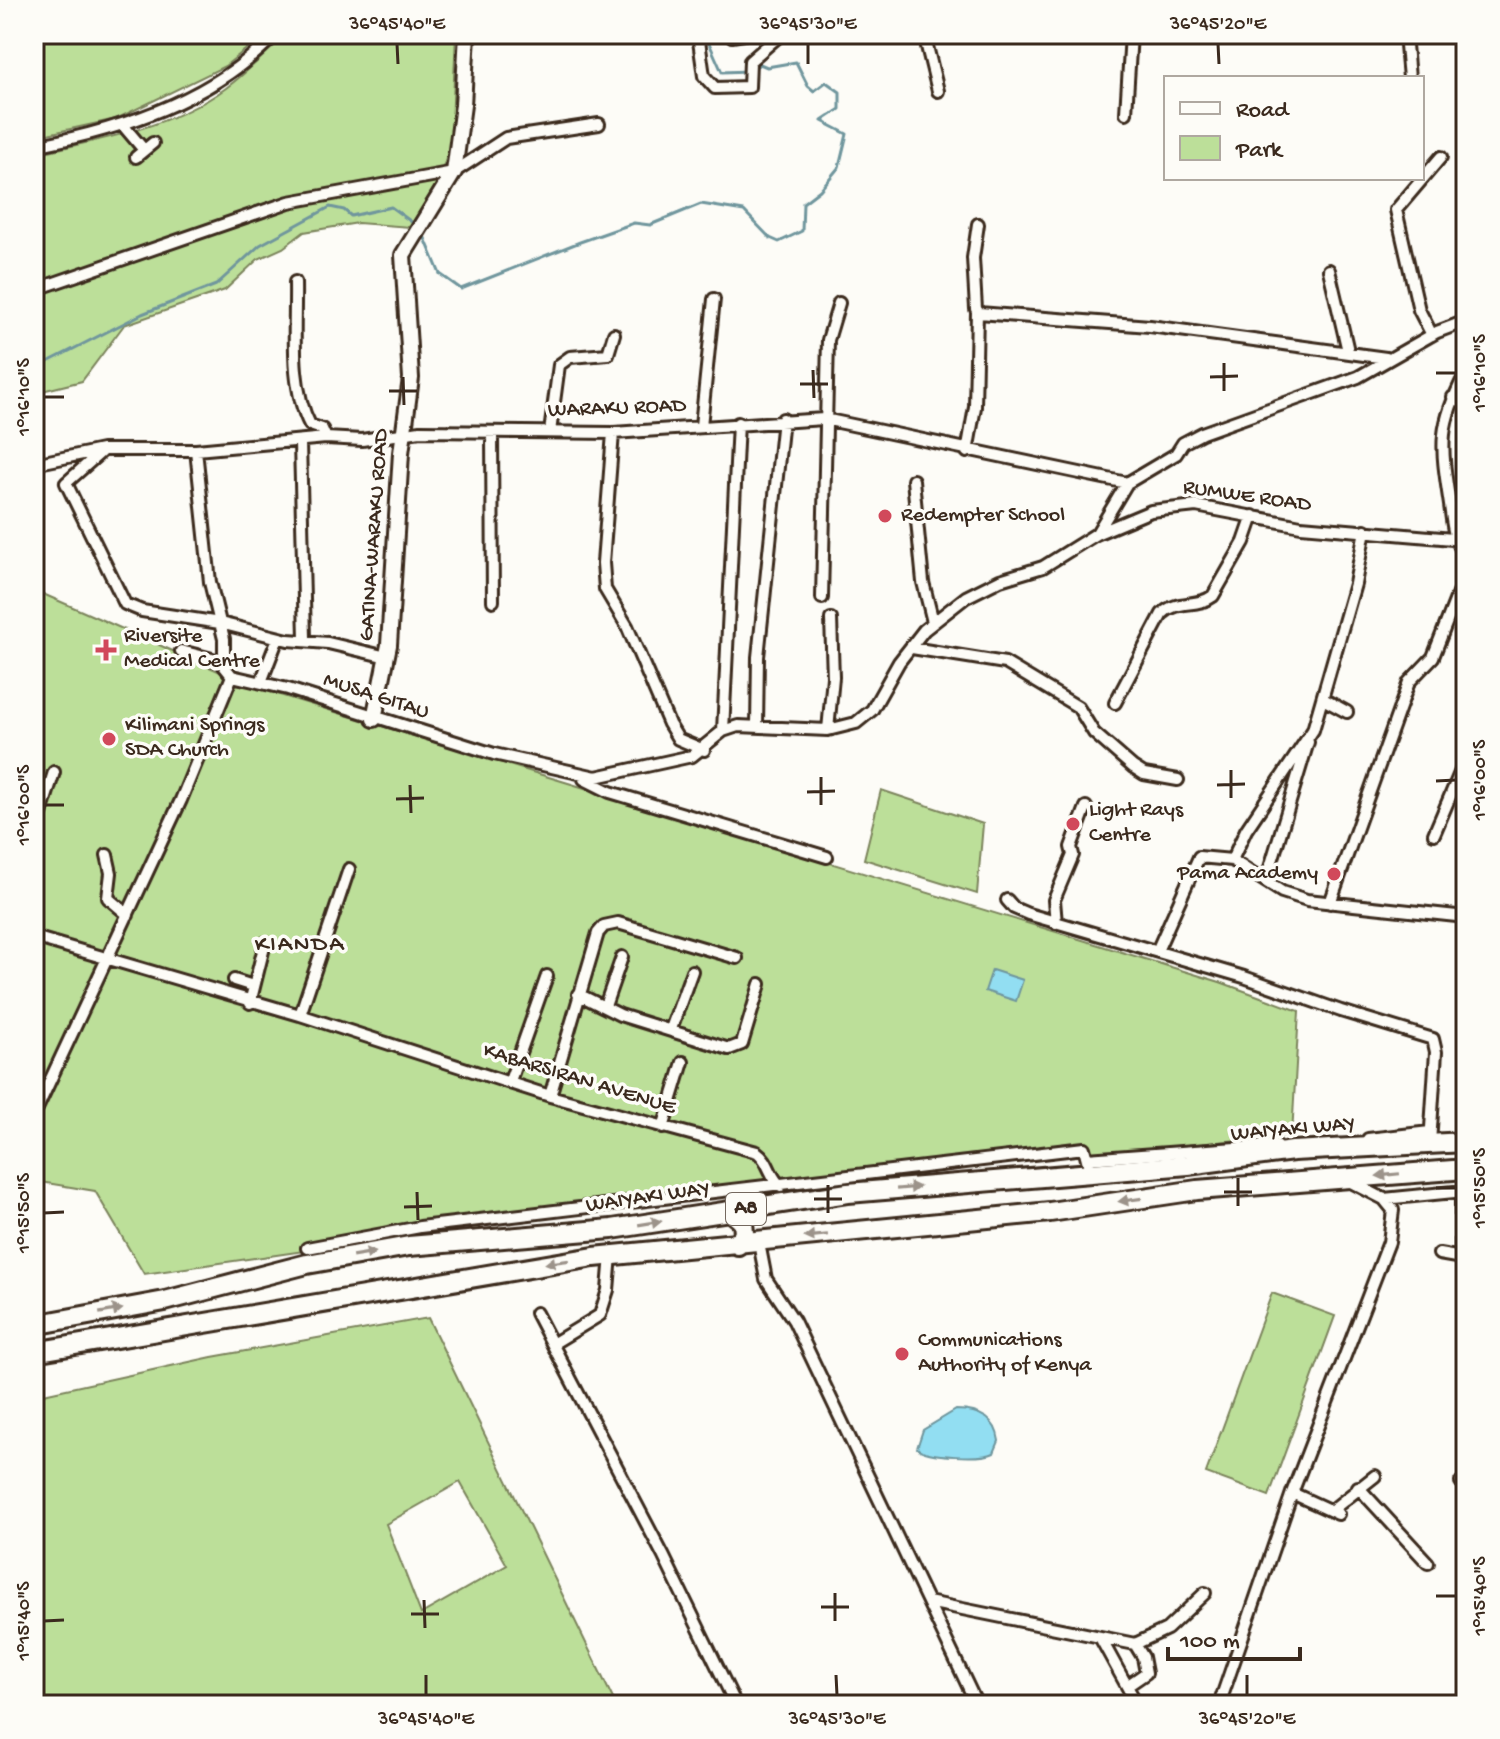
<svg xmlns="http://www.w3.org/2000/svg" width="1500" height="1739" viewBox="0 0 1500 1739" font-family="'Gochi Hand',sans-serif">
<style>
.green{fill:#bcdf99;stroke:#7c845c;stroke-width:2;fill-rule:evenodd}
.water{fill:#92def2;stroke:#6f969d;stroke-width:2}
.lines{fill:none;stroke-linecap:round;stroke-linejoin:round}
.stream{stroke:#6f969d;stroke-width:3}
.street-casing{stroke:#3b2a1e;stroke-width:16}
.secondary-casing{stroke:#3b2a1e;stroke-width:20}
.highway-casing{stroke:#3b2a1e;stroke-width:24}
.street{stroke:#fdfcf7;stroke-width:10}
.secondary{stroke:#fdfcf7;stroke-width:14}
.highway{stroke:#fdfcf7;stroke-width:18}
.oneway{fill:#9c938a}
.ticks{fill:none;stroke:#3b2a1e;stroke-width:3}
.poi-dot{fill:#d1495b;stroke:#fdfcf7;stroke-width:3}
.labels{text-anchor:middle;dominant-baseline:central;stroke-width:7;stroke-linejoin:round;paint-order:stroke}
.shield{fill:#fdfcf7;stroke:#75695f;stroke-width:2}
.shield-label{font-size:20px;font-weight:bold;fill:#3b2a1e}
.street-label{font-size:22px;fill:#3b2a1e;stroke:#fdfcf7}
.poi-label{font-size:22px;fill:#3b2a1e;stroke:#fdfcf7;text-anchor:start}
.neighbourhood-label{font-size:24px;letter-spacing:2px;fill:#3b2a1e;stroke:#fdfcf7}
.neatline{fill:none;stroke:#3b2a1e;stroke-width:3}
.ticks-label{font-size:20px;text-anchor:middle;fill:#3b2a1e}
</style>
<rect width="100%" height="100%" fill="#fdfcf7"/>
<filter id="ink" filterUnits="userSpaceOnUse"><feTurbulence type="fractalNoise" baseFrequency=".0125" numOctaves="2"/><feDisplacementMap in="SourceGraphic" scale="16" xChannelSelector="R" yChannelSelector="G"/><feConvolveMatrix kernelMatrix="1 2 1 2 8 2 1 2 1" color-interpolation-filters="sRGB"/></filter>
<g filter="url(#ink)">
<!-- green -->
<path class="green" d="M34 34H265L225 66 116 119 34 137Z
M287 34H456L451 145 438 181 410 227 358 223 304 232 283 248 258 259 225 290 124 325 82 381 34 393V154C97 141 173 127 226 88 248 72 267 52 287 34Z
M34 590 257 688 1220 982 1299 1011 1292 1135 755 1186 144 1274 95 1191 34 1181Z
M881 790 983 824 977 894 864 859Z
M1272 1293 1335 1316 1269 1496 1206 1473Z
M428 1318 616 1705H34V1396L212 1357ZM460 1482 507 1565 421 1614 386 1524Z"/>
<!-- water -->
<path class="water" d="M992 970 1023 980 1016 1001 985 991Z
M956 1410C978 1410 996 1418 999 1441L994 1453C983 1459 926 1457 917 1448L923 1430Z"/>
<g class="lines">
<!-- stream -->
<path class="stream" d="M422 231 440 274 461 289 580 242 634 223 650 225 701 204 744 211 770 238 779 242 802 231 803 203 820 190 839 167 847 134 822 121 840 109V92L826 82 814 91 808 86 796 62 767 67 760 64 749 71 722 72 705 34
M34 369 142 314 216 285 260 245 330 207 344 210 351 216 391 207 417 226"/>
<!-- street casing -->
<g class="street-casing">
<path id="street" d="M698 34 704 76 715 88 749 87 750 61 781 34
M924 34 938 91
M1405 34 1409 78
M732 36 744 34
M1126 113 1131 34
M122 124 144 150
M34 128 38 146
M34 146C120 130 214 100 275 34
M136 157 153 143
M978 224 973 258 976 309 979 313 1150 326 1386 358
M1329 270 1348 351
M295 282C296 327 289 385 310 425L322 429 326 438
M34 290 289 202 454 172 506 138 599 124
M1432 335 1419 310 1396 210 1441 157
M1466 373C1437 427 1441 446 1450 505 1453 526 1453 539 1466 556
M1453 397 1466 404
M701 426 714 299
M492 432 493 601
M550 432 559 365 570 357 608 354 614 334
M613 433 603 563 605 589 627 626 669 724 678 739 704 750
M300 443 305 638
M196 450 210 582 224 639V666L232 676
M101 452 66 483 125 604 142 611 220 623 288 640 328 643 387 657
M967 452 975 407 977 312
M34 464 102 450H196L326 438 362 440 420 431 613 433 824 419 1127 483
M913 480 923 582 933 622
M1097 533 1127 483 1176 454 1183 443 1202 433 1358 377 1437 332 1466 321
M822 598 828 340 839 303
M912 648 1005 663 1078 707 1094 733 1133 767 1144 774 1178 780
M181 651 224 662
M232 676 288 689 494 754 596 777 692 756 723 731 738 726 828 730 856 723 872 710 899 662 924 630 966 597 1000 580 1043 567 1096 534 1151 511 1196 506 1301 526 1453 539
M261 682 278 638
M1323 699 1347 712
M1115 703 1162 614C1177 599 1197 608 1213 596L1244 542 1253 516
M757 727 758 657 783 419
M828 730 833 677 831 619
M723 731 738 423
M584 779 610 792 827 857
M1434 834 1466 759
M34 836 54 772
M107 855 111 873 108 898 128 915
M1232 860 1282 892 1307 900 1466 917
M1266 881 1308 742
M1007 900 1014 908 1028 914 1244 977 1341 1011 1433 1039 1436 1052 1430 1143
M1330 903 1409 682 1433 657 1466 573
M1056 923 1054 900 1073 855 1071 847 1086 807
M34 937 300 1015 550 1096 757 1152C770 1161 769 1177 781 1186
M1157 951 1199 857 1232 860 1246 830 1313 730 1355 584 1365 530
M234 980 253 986
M578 994 620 1015 729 1049 742 1044 760 984
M250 1003 265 943
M605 1006 622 957
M300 1015 349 869
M671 1029 692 971
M510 1081 547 976
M550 1096 598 933 604 926 618 923 737 958
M34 1115 181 800 232 676
M663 1128 683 1062
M1368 1139 1430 1132
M1087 1159 1276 1145
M1384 1199 1464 1191
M759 1243 766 1279 794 1321 977 1705
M307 1248 420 1227 1084 1148 1090 1171
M1439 1254 1456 1257 1461 1253V1191
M536 1313 663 1555 736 1705
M554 1343 600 1315 608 1290 611 1255
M1461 1482 1466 1480
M1358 1487 1428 1563
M1292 1493 1338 1514
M1332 1510 1375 1476
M928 1602 1135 1644 1167 1629 1205 1593
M1101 1639 1134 1699V1705
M1127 1686 1146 1673 1143 1657 1135 1644
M912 1705 915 1704
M1219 1705 1292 1493 1389 1242 1393 1210 1384 1199 1347 1180"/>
</g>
<!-- secondary casing -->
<g class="secondary-casing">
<path id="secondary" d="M374 719 389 645 401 453 411 378 403 255 454 172 463 105 467 34"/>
</g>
<!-- highway casing -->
<g class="highway-casing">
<path id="highway" d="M730 1211 743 1222 744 1233 738 1245
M34 1325 165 1301 307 1264 409 1246 612 1229 848 1193 1188 1165 1293 1151 1466 1142
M34 1352 594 1257 1050 1212 1197 1190 1466 1169"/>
</g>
<!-- street -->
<use href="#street" class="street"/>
<!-- secondary -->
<use href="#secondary" class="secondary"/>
<!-- highway -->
<use href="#highway" class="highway"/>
</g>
<!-- one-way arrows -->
<defs><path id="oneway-solid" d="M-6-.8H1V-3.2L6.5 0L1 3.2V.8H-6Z" transform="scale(2)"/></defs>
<g class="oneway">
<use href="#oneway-solid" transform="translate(1388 1175) rotate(174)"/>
<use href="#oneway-solid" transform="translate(908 1188) rotate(-5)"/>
<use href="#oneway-solid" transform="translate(1130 1200) rotate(172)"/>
<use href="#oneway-solid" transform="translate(650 1223) rotate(-9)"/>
<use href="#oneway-solid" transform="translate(816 1236) rotate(174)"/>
<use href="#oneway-solid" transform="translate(364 1254) rotate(-9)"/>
<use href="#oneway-solid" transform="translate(557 1262) rotate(172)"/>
<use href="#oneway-solid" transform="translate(111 1311) rotate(-10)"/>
</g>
</g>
<!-- ticks -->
<path class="ticks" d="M397 44 398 64M808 44V64M1218 44 1219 64M1224 363V391M813 370 814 398M1436 373H1456M403 377 404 405M1210 377 1238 376M800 384H828M389 391H417M44 397H64M1231 770V798M821 777V805M1436 781 1456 780M410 785 411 813M1217 785 1245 784M807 792 835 791M396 799 424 798M44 805H64M1238 1178V1206M828 1185V1213M1436 1188H1456M417 1192 418 1220M1224 1192H1252M814 1199H842M404 1207 432 1206M44 1213 64 1212M835 1593V1621M1436 1596H1456M424 1600 425 1628M821 1607H849M411 1614H439M44 1621 64 1620M426 1675V1695M836 1675 837 1695M1247 1675V1695"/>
<!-- markers -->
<g class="poi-dot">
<circle cx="885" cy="516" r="8"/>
<path d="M102 638h8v8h8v8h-8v8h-8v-8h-8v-8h8z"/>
<circle cx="109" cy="739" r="8"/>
<circle cx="1073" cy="824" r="8"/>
<circle cx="1334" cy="874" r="8"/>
<circle cx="902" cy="1354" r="8"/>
</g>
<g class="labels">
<!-- shield labels -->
<rect class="shield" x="726" y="1193" width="40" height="32" rx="6"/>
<g class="shield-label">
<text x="746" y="1209">A8</text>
</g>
<!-- street labels -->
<g class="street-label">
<text transform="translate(617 409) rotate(-2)">WARAKU ROAD</text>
<text transform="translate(1247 497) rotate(8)">RUMWE ROAD</text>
<text transform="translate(375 535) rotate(-86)">GATINA-WARAKU ROAD</text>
<text transform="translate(376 697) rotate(18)">MUSA GITAU</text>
<text transform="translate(579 1080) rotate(17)">KABARSIRAN AVENUE</text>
<text transform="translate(1293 1130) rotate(-5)">WAIYAKI WAY</text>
<text transform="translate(648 1198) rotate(-8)">WAIYAKI WAY</text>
</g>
<!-- poi labels -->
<g class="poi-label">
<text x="901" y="516">Redempter School</text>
<text x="124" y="637">Riversite<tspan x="124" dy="25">Medical Centre</tspan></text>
<text x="125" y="726">Kilimani Springs<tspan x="125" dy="25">SDA Church</tspan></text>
<text x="1089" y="811">Light Rays<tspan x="1089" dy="25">Centre</tspan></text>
<text x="1318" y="874" text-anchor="end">Pama Academy</text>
<text x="918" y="1341">Communications<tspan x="918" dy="25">Authority of Kenya</tspan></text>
</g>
<!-- neighbourhood labels -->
<g class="neighbourhood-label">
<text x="300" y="945">KIANDA</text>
</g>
</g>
<!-- margin -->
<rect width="1500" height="1739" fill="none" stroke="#fdfcf7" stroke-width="88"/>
<!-- legend -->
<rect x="1164" y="76" width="260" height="104" fill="#fdfcf7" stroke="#afa8a0" stroke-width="2"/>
<rect x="1180" y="102" width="40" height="12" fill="#fdfcf7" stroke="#afa8a0" stroke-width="2"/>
<text x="1236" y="116" font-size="24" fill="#3b2a1e">Road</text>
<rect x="1180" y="136" width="40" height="24" fill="#bcdf99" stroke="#afa8a0" stroke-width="2"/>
<text x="1236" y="156" font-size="24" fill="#3b2a1e">Park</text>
<!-- scale -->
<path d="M1168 1647v12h132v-12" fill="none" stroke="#3b2a1e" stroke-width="4"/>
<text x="1180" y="1647" font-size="24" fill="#3b2a1e" stroke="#fdfcf7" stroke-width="6" paint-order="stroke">100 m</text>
<rect x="44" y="44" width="1412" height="1651" class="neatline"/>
<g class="ticks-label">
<text x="397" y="29">36°45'40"E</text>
<text x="808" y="29">36°45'30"E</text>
<text x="1218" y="29">36°45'20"E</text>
<text transform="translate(1478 373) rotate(-90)" y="7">1°16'10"S</text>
<text transform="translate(22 397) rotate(-90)" y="7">1°16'10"S</text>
<text transform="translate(1478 780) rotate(-90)" y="7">1°16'00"S</text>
<text transform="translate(22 805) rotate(-90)" y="7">1°16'00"S</text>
<text transform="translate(1478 1188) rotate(-90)" y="7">1°15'50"S</text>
<text transform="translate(22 1213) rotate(-90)" y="7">1°15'50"S</text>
<text transform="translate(1478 1596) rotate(-90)" y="7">1°15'40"S</text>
<text transform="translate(22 1621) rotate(-90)" y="7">1°15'40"S</text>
<text x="426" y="1724">36°45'40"E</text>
<text x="837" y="1724">36°45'30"E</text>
<text x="1247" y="1724">36°45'20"E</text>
</g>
</svg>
